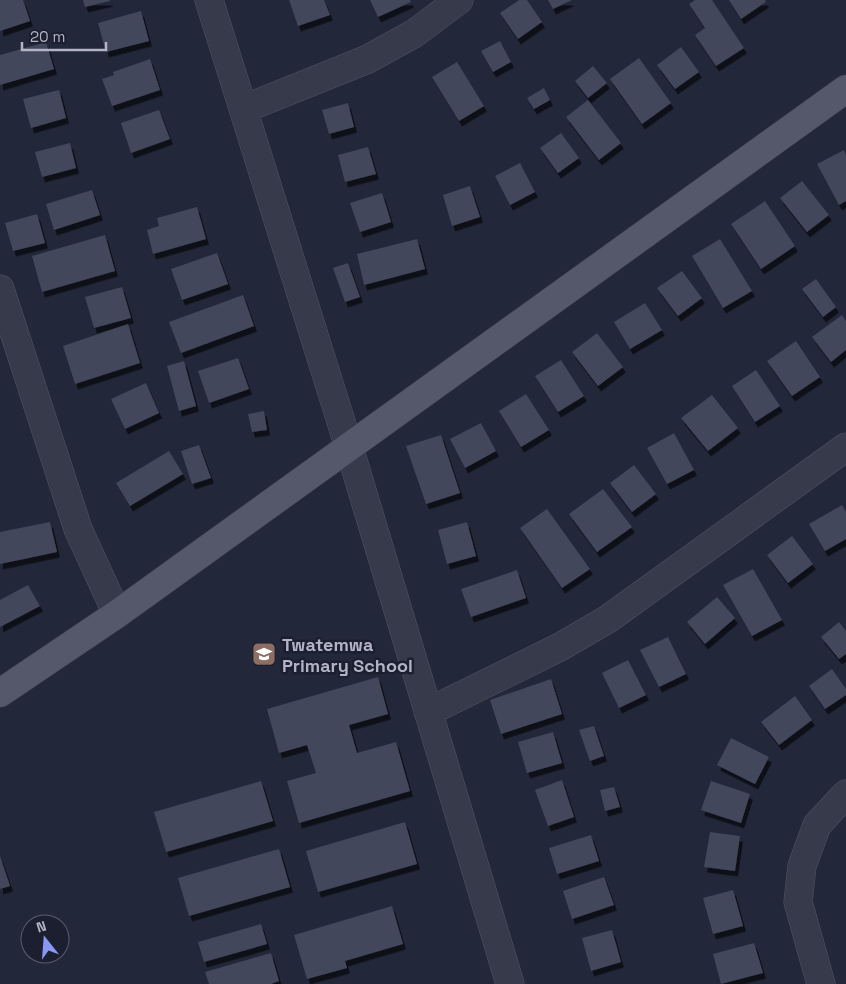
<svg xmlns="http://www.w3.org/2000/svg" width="846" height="984" viewBox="0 0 846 984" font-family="'Space Grotesk',sans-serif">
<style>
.building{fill:#42465b;filter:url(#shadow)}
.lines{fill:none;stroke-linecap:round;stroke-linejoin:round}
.minor-casing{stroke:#525465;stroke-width:29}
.major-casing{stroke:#404353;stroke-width:29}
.minor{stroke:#373a4a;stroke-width:28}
.major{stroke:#55586a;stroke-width:28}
.labels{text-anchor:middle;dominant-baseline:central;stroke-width:5;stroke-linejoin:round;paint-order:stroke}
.poi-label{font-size:18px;font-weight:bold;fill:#b2b4c6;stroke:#1c1f2f;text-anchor:start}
</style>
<defs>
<filter id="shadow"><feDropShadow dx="3" dy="5.5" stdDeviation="0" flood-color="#0009"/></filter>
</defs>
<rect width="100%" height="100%" fill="#23273a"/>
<!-- building -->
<path class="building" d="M0 0H23L30 21 0 31Z
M83 0H110V1L85 7Z
M289 0H324L330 15 298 26Z
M370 0H410L411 2 378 17Z
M519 0H527L542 22 518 39 500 13Z
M548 0H572L553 9Z
M695 0H712L744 48 716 66 695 35 705 28 689 4Z
M729 0H765L766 2 741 19Z
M141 11 149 41 106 52 98 23Z
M500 41 511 62 493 72 481 51Z
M46 42 54 69 0 85V55Z
M681 47 699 72 675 89 657 65Z
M639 58 671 103 642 124 610 79Z
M150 59 160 90 112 106 102 79 114 75 113 72Z
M457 62 484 106 459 121 432 77Z
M593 66 607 83 588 98 575 81Z
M544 88 550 100 534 109 527 98Z
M59 90 66 118 31 128 23 99Z
M588 100 621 143 599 160 566 117Z
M348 103 354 127 329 134 322 110Z
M159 110 170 139 131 153 121 123Z
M561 133 579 158 558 173 540 148Z
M70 143 76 168 42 177 35 152Z
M368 147 376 174 345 182 338 155Z
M844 150 846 155V201L839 205 817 164Z
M520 163 535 192 510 205 495 176Z
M802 181 829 215 807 232 780 198Z
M470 186 480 217 452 226 443 195Z
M92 190 100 215 54 230 46 204Z
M382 193 391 222 360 232 350 203Z
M765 201 795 246 761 269 731 224Z
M197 207 206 239 153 254 147 230 159 226 157 218Z
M37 214 45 243 13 251 5 223Z
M105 235 115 271 42 292 32 256Z
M417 239 425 269 364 285 357 254Z
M720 239 752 291 723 308 692 256Z
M217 253 228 284 182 300 171 269Z
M348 263 360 297 345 302 333 268Z
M682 271 702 298 678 316 657 288Z
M816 279 836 307 823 317 802 289Z
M122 287 131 318 94 328 85 297Z
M243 295 254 326 181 353 169 322Z
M645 303 662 330 630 349 614 322Z
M842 315 846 321V350L831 362 812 337Z
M128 324 140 363 75 384 63 346Z
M597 333 623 367 598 386 572 352Z
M796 341 820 377 792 396 767 361Z
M238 358 249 389 209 403 198 371Z
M561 360 584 396 558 412 535 376Z
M184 361 196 406 179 411 167 366Z
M756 370 780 406 755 422 732 386Z
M146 383 159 413 125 429 111 399Z
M526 394 549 430 521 447 499 411Z
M712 395 738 428 708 451 681 418Z
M264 411 267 430 252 432 248 414Z
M481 423 496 451 465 468 450 439Z
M674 433 694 470 667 484 647 448Z
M441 435 460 493 426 504 406 446Z
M199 445 211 478 192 484 181 451Z
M169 451 183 474 130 506 116 483Z
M634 465 656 494 632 512 610 483Z
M603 489 632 527 597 552 569 514Z
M842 505 846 512V539L825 551 809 524Z
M547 509 590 569 562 588 520 528Z
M50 522 57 552 0 564V532Z
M467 522 476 556 447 564 438 530Z
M792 536 813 564 788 583 767 555Z
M753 569 782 620 752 636 723 585Z
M517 570 526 598 471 617 461 589Z
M28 585 40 606 0 627V600Z
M717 597 735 618 705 644 687 622Z
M839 622 846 631V654L839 659 821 637Z
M668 637 686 674 659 687 640 650Z
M628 660 646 695 619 708 602 673Z
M832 669 846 689V695L825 709 809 686Z
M378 677 388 714 349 725 357 753 396 742 410 791 299 823 287 781 316 773 307 745 279 753 267 709Z
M551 679 562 714 501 734 490 700Z
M795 696 812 720 779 745 761 722Z
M594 726 604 756 590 761 579 730Z
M553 732 562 763 527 773 518 742Z
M731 738 769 757 755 784 717 765Z
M562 780 574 817 548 826 535 790Z
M261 781 273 821 166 852 154 812Z
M711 781 750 794 741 823 701 810Z
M614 787 620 807 605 811 600 790Z
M405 822 417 864 318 892 306 851Z
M710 832 740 836 735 871 704 867Z
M591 835 599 861 557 874 549 848Z
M279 849 290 887 189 916 178 878Z
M0 856 10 886 0 889Z
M604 877 614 905 572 919 563 891Z
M733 890 743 926 713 934 703 898Z
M392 906 403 944 345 961 347 968 307 979 294 935Z
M261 924 267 944 204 962 198 942Z
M612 930 621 962 591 971 582 938Z
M754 943 763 973 721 984 713 954Z
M271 953 279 981 271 984H209L205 972Z"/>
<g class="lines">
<!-- minor casing -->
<g class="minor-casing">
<path id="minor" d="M209 0 349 447 510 984
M244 109 368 59 415 33 459 0
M0 289 78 529 117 614
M428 712 560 647 608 619 846 447
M821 984 798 902 802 866 817 825 846 794"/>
</g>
<!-- major casing -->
<g class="major-casing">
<path id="major" d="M0 693 117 614 846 89"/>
</g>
<!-- minor -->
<use href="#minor" class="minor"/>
<!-- major -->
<use href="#major" class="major"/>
</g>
<!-- icons -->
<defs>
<g id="school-square" transform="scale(1.25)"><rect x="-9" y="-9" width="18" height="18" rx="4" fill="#8d6e63" stroke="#1c1f2f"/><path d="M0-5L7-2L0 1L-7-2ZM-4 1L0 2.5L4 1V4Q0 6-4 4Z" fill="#fff"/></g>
</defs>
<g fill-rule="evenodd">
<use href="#school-square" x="264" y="654"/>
</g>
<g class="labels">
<!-- poi labels -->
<g class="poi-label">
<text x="282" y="644">Twatemwa<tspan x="282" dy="21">Primary School</tspan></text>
</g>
</g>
<!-- north arrow -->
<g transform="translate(45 939) rotate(343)"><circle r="24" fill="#1c1f2f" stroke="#585b6b"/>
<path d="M0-4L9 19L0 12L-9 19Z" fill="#8a97f3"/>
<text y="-8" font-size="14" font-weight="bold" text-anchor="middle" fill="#b2b4c6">N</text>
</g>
<!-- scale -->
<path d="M22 42v8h84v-8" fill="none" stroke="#b2b4c6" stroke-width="2.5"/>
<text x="30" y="42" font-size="15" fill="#b2b4c6" stroke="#1c1f2f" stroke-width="4" paint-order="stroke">20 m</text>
</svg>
